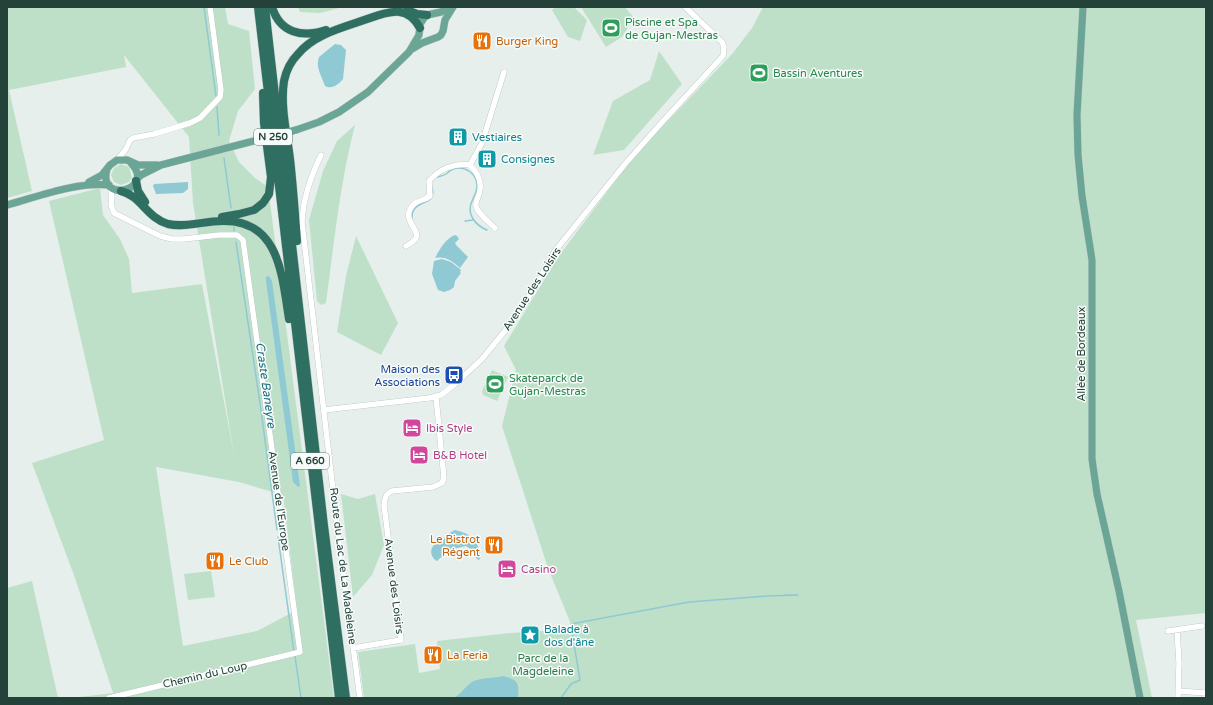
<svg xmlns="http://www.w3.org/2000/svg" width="1213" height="705" viewBox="0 0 1213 705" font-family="'Varela Round',sans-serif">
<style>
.green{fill:#bfe0c8;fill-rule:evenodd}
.water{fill:#8ec9d4}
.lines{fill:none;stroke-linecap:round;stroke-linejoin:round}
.stream{stroke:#8ec9d4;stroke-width:1.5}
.minor-casing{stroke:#a8b8b2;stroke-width:6}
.major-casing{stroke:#c2cac8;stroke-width:8}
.highway-casing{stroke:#c2cac8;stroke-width:9}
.minor{stroke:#fff;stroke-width:5.5}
.major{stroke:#6aa596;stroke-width:7}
.highway{stroke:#2f6f62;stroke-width:8}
.major-bridge-casing{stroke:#c2cac8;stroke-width:8;stroke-linecap:butt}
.major-bridge{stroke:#6aa596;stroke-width:7}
.labels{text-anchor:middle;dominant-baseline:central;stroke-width:3;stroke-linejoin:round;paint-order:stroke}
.shield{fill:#f7fbf9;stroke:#637a73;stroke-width:1}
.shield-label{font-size:10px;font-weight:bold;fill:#24423a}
.leisure-label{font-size:11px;fill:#27864d;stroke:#f7fbf9;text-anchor:start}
.food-label{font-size:11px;fill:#c56008;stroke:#f7fbf9;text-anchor:start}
.culture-label{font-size:11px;fill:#0d838f;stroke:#f7fbf9;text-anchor:start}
.street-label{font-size:11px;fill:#24423a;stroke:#f7fbf9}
.transit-label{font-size:11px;fill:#164399;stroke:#f7fbf9;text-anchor:end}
.hotel-label{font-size:11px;fill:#b23c85;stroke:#f7fbf9;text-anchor:start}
.park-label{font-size:11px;fill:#2d7a4b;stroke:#f7fbf9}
.water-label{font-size:12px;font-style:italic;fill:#1c6f80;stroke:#f7fbf9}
</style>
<rect width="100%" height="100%" fill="#e6efeb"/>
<!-- green -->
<path class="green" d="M7 7H225L228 24 249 31 255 89 238 111 229 141 239 162 255 178 268 187 334 698H71L113 693 75 578 32 463 104 440 49 201 100 188 103 215 120 239 129 259 132 293 202 284 234 455 193 203 189 137 124 55 126 67 9 90 32 191 7 198ZM156 467 239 482 283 495 297 610 257 631 183 646Z
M298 7H343L320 13 300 12Z
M555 7H574L587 20 580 41 568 37 552 10Z
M581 7H625L634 18 622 37 606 47Z
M763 7H1206V613L1136 620 1152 698H364L358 652 415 644 419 673 440 669 437 641 511 633 573 629 548 568 502 426 516 370 504 346 558 257 634 156 733 53 752 28Z
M659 51 682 84 624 150 593 155 613 101 650 80Z
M355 125C340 183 334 243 326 303L321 305 317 301 309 220 323 171 337 141Z
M121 164 129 167 132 178 129 182 121 185 114 182 111 175 114 168Z
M356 236 398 323 381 355 337 332 346 276Z
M492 370 508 377 497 401 483 395 482 391Z
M341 494 358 499 375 494 384 545 372 575 353 597Z
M211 571 215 597 188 600 184 574Z
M32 581 58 698H7V588Z"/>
<!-- water -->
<path class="water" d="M335 44 341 45 346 50 343 79C339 84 332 90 325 86 322 77 315 67 319 57Z
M188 182V189L183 193 156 194 153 186 154 184Z
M455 235 457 236 459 239 455 243 456 245 468 257 460 268C452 261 446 256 435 258 440 249 445 239 455 235Z
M442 259 451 262 461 270 460 272 461 273 455 281 454 287 450 290 444 292 438 290 432 274 434 261Z
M269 276 272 281 300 486 298 487 293 482 266 281V277Z
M455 530C459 531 463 532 467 534 475 538 482 551 480 559L478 560 469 548 466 546 449 550 437 561C431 558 429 550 434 545 437 543 440 542 443 540 447 537 449 532 455 530Z
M503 676C519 680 519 683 518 698H453C461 695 465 686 472 682 477 678 496 678 503 676Z"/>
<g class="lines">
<!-- stream -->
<path class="stream" d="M204 7 216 96
M217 107 219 135
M224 158 231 208
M437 177C440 176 443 176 446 174 449 172 450 170 453 169 465 165 477 174 477 186 477 192 474 196 472 201 466 214 475 225 487 230
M412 218C411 198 438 207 432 188
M465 221 473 220
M234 227V231
M236 242 260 403 277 530
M278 537 294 652
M571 624 689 602 768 596 798 595H785
M295 656 301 698
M561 698 571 684 580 680 572 632"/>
<!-- minor casing -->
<g class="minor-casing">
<path id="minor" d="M321 155C311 176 303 198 302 222L340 551 360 698
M117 160 126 149 130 140 133 138 154 134 190 123 200 118 220 97 221 90 210 7
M470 165 482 143 504 72
M406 246C409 244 414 242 416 238 421 230 399 219 414 204 419 200 425 200 430 196L429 181C439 169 454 163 470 165 478 173 483 182 479 194 478 198 475 202 476 206 478 214 489 222 495 228
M324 410 429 398 441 395 455 384 482 359 508 327 523 307 555 251 625 164 664 120 723 56 724 47 722 42 685 7
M1177 630 1179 663 1178 698
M1168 631 1202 626
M353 648 401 640 384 505C385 498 385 494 392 491L433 487 442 483 444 478 436 397
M1178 691 1206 693
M109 698 300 652 243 240 237 235H219L184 239H172L160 236 114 213 111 205 112 197 110 186"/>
</g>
<!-- major casing -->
<g class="major-casing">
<path id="major" d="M1083 7 1077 115 1078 155 1082 196 1092 260V459L1097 494 1119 591 1140 698
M412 49 422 43 438 37 441 35 443 31 445 20 453 7
M296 130 319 122 339 112 368 92 409 52 419 35 420 24 424 18 427 15 441 12 449 7
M107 169C97 205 157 190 131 163
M136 180 141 175 161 165 257 140
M89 182 102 175 110 165 117 160H127L138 165H157
M7 205C40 196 75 182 109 185"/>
</g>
<!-- highway casing -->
<g class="highway-casing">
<path id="highway" d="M258 7 339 698
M265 7 324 526 346 698
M272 7C280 33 302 38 326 30
M407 10 417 14 427 15
M136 181 138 191 145 202
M121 191C141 196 147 218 168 224 185 228 204 221 222 221 280 219 282 277 289 319
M222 217 239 214 254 210 263 203 269 194 271 177 264 123 263 93
M297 241C295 214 293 186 290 159 287 134 280 106 284 81 286 71 291 61 298 54 315 33 346 27 370 18 391 10 408 6 420 28"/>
</g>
<!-- minor -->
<use href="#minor" class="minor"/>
<!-- major -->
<use href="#major" class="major"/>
<!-- highway -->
<use href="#highway" class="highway"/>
<!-- major-bridge casing -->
<g class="major-bridge-casing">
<path id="major-bridge" d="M257 140 296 130"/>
</g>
<!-- major-bridge -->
<use href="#major-bridge" class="major-bridge"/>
</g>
<!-- icons -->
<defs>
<g id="stadium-square" transform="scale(1)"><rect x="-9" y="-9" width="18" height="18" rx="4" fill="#2e9e5b" stroke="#f7fbf9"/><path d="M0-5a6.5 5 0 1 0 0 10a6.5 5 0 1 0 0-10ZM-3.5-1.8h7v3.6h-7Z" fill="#fff"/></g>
<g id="restaurant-square" transform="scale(1)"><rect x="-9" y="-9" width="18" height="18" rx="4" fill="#e8710a" stroke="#f7fbf9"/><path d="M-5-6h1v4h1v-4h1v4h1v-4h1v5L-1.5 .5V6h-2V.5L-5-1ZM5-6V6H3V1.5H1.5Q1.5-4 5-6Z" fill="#fff"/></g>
<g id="building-square" transform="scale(1)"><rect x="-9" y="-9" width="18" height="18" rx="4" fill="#0f9aa8" stroke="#f7fbf9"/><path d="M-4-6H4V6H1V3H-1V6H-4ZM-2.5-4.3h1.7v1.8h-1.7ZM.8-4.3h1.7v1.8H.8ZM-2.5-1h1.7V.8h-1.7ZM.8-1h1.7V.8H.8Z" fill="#fff"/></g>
<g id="bus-square" transform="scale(1)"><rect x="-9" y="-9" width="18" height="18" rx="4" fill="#1a4fb4" stroke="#f7fbf9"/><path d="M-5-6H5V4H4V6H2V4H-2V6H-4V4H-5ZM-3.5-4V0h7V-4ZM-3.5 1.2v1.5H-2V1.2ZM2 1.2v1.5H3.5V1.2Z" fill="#fff"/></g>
<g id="hotel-square" transform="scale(1)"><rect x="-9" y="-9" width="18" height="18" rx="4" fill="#d1479c" stroke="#f7fbf9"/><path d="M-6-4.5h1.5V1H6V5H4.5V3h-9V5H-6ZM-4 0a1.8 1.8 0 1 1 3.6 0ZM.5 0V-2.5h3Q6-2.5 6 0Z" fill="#fff"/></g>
<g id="sight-square" transform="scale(1)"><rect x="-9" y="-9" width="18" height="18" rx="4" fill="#0f9aa8" stroke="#f7fbf9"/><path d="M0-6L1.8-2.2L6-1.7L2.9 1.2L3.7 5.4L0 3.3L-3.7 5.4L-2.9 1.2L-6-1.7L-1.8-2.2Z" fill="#fff"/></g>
</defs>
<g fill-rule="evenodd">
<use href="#stadium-square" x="611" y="28"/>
<use href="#restaurant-square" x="482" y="41"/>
<use href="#stadium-square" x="759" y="73"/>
<use href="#building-square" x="458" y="137"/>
<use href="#building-square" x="487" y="159"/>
<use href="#bus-square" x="454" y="375"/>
<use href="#stadium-square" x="495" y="384"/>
<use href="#hotel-square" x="412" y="428"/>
<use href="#hotel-square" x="419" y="455"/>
<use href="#restaurant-square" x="494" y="545"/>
<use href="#restaurant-square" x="215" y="561"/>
<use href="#hotel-square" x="507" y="569"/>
<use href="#sight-square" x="530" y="635"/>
<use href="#restaurant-square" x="433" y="655"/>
</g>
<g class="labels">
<!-- shield labels -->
<g class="shield">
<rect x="254" y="129" width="38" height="16" rx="3"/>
<rect x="291" y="453" width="38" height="16" rx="3"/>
</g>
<g class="shield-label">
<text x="273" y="137">N 250</text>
<text x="310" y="461">A 660</text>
</g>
<!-- leisure labels -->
<g class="leisure-label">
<text x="625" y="22">Piscine et Spa<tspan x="625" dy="13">de Gujan-Mestras</tspan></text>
<text x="773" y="73">Bassin Aventures</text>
<text x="509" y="378">Skateparck de<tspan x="509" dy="13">Gujan-Mestras</tspan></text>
</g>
<!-- food labels -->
<g class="food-label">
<text x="496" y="41">Burger King</text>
<text x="480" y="539" text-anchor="end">Le Bistrot<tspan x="480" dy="13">Régent</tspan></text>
<text x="229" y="561">Le Club</text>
<text x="447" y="655">La Feria</text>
</g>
<!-- culture labels -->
<g class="culture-label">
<text x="472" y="137">Vestiaires</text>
<text x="501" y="159">Consignes</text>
<text x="544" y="629">Balade à<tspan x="544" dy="13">dos d'âne</tspan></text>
</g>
<!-- street labels -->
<g class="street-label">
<text transform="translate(532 289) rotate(-57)">Avenue des Loisirs</text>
<text transform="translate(1081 354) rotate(-90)">Allée de Bordeaux</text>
<text transform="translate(279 501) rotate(82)">Avenue de l'Europe</text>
<text transform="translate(343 566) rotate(83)">Route du Lac de La Madeleine</text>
<text transform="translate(394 586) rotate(83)">Avenue des Loisirs</text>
<text transform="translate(205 675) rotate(-13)">Chemin du Loup</text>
</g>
<!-- transit labels -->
<g class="transit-label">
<text x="440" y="369">Maison des<tspan x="440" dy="13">Associations</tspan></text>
</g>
<!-- hotel labels -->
<g class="hotel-label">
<text x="426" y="428">Ibis Style</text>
<text x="433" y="455">B&amp;B Hotel</text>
<text x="521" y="569">Casino</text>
</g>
<!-- park labels -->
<g class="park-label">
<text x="543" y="658">Parc de la<tspan x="543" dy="13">Magdeleine</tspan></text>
</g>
<!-- water labels -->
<g class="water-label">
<text transform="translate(266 385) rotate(82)">Craste Baneyre</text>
</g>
</g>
<!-- border -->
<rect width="1213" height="705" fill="none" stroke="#24423a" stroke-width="16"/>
</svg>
